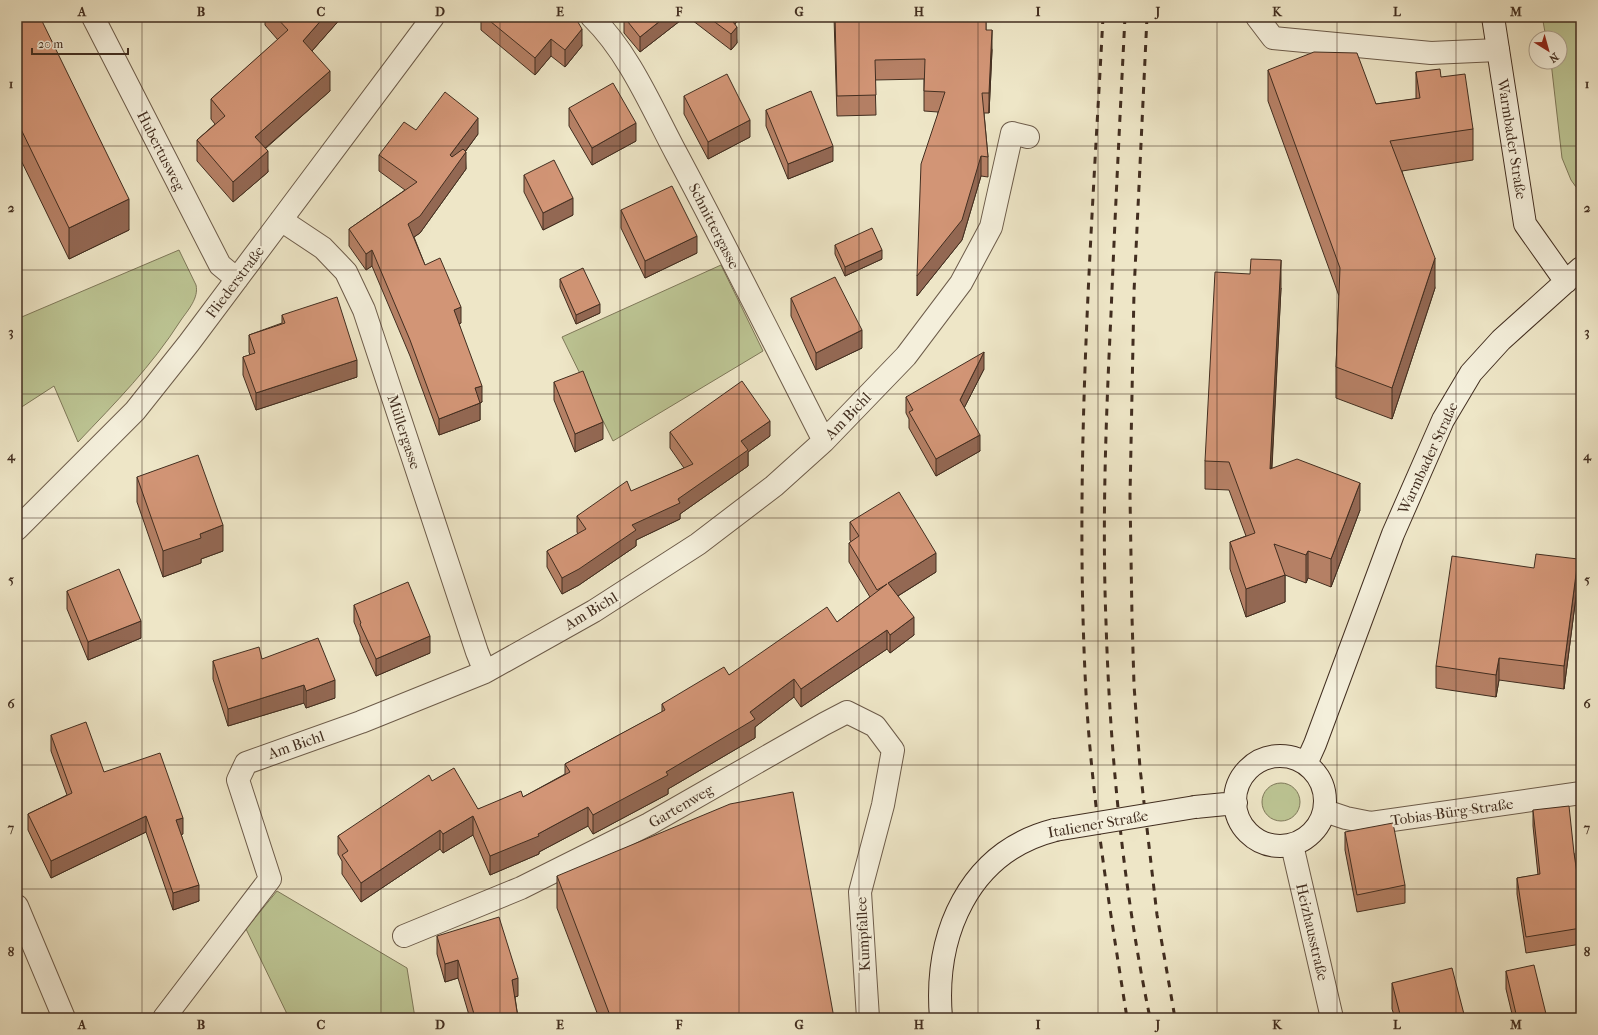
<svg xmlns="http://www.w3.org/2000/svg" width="1598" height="1035" viewBox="0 0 1598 1035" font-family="'IM FELL French Canon',serif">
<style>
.green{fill:#bcc493;stroke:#7f795a}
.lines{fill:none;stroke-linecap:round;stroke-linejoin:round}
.street-casing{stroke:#6d5c4a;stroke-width:24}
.secondary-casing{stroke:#422e20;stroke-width:24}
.street{stroke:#f4efdb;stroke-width:22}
.secondary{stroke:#f4efdb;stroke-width:22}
.rail{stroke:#422e20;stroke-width:3;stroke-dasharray:7 7;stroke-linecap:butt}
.secondary-bridge-casing{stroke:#422e20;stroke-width:24;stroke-linecap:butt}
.secondary-bridge{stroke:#f4efdb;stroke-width:22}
.wall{fill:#b58065;stroke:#422e20}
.shaded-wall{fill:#936853;stroke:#422e20}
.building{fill:#d29576;stroke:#422e20}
.grid{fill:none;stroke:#422e20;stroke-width:1;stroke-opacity:0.55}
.labels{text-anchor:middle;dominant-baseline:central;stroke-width:4;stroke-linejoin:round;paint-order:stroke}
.street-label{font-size:15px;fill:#422e20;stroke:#f4efdb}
.neatline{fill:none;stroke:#422e20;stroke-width:1.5}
.grid-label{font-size:13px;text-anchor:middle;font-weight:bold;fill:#422e20}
</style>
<rect width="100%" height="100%" fill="#eee6c7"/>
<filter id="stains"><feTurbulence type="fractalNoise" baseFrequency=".005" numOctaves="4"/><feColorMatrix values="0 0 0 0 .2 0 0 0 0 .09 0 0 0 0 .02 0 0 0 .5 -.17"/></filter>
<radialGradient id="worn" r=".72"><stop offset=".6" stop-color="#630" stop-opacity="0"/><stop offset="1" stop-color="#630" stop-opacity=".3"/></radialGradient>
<!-- green -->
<path class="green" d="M1574 17H1581V189L1576 187 1571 180 1562 158 1551 62H1560V38H1546L1543 21Z
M179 250 196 285C199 298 188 310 181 320 151 367 116 402 78 442L54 386 17 410V319Z
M721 265 763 351 613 441 562 337Z
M1262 802a19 19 0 1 1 38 0a19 19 0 1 1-38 0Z
M277 891 407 968 415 1018H289L246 929Z"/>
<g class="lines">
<!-- street casing -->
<g class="street-casing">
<path id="street" d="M93 17 220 265 237 279
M592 17C629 53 652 108 676 153 727 248 775 345 824 441
M1257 17 1273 38 1431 53 1498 50
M281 220 323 248 346 272 364 310 477 652 485 672
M17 529 135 411 189 343 433 17
M1325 811 1346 818 1371 823 1581 793
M1292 845 1332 1018
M17 906 64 1018
M404 936 521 888 649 824 824 724 847 712 875 726 893 750 883 805 860 892 868 1018
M164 1018 270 879 238 780 246 763 361 722 485 672 594 611 698 544 774 486 824 441 906 356 961 283 991 227 1012 133 1028 137"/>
</g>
<!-- secondary casing -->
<g class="secondary-casing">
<path id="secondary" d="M1493 17 1525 224 1566 282
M1235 801a45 45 0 1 1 90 0a45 45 0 1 1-90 0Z
M1306 764 1315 744 1393 534 1443 420 1471 373 1501 340 1581 268
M1195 807 1236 803
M941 1018C934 935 968 852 1055 830"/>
</g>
<!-- street -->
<use href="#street" class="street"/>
<!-- secondary -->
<use href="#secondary" class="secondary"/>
<!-- rail -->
<path class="rail" d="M1103 17C1091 242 1074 468 1086 693 1092 802 1110 910 1127 1018
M1125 17C1120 116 1115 215 1111 314 1106 417 1102 520 1106 622 1110 754 1123 888 1150 1018
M1147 17 1134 292 1130 496 1132 617 1134 685 1140 768 1157 915 1175 1018"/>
<!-- secondary-bridge casing -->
<g class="secondary-bridge-casing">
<path id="secondary-bridge" d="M1055 830 1195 807"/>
</g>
<!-- secondary-bridge -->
<use href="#secondary-bridge" class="secondary-bridge"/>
</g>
<!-- wall -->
<path class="wall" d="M17 17 129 230 69 259 17 152Z
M265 17H342L312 51 330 91 265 149 268 172 233 202 197 161V140L215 124 211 119V99L278 40 265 25Z
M481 17H575L582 46 565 67 551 56 535 75 481 30Z
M624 17H685L640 52 624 33Z
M688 17H740L735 24 737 43 731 50Z
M834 17H986V30L992 50 989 113H984L988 157V177L981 176 962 240 917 296 938 112 924 111V79L875 80 876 115 837 116Z
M1268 70 1376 104 1416 99V72L1441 77 1473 129V160L1402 171 1435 288 1392 419 1336 398V367L1339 296 1268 101Z
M684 96 750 137 708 159 684 114Z
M569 108 636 141 592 165 569 126Z
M766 110 833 161 788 179 766 126Z
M416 130 478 134 465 152 466 169 420 233 414 237 425 265 461 323 459 324 482 402 480 403V420L439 435 410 356 372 266 366 270 349 246V229L405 190 379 171V155Z
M524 175 573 215 543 230 524 192Z
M621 210 697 253 645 278 621 228Z
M835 245 882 259 845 276 835 254Z
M560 279 600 313 576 324 560 287Z
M1281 288 1272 468 1360 510 1331 587 1308 578 1306 583 1285 575V602L1246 617 1230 569V542L1246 536 1229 490 1205 489V461Z
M791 298 862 348 816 370 791 316Z
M282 315 357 377 256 410 243 375V357L250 355 249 352V335L282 323Z
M984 369 964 408 980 451 936 476 909 428V419L906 413V397Z
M554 382 603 439 575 452 554 400Z
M670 432 770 436 748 452V466L680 514V519L636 540V546L579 585 562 594 547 567V551L578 534 577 532V516L684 468 670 448Z
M137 477 223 551 201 559V563L163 577 137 502Z
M850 522 936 572 898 596 914 635 890 653 887 649 801 707 794 697 755 727V738L668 789V794L593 834 588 826 539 852V854L490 875 473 835 443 853 440 849 361 902 342 874V861L338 854V836L432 781 478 809 523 797 565 774V764L662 712V704L729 675 837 622 870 597 849 562V543L851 542 850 540Z
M1578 581 1564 689 1499 680 1496 697 1436 688V666Z
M67 591 141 638 88 660 67 609Z
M354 605 430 653 376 676 360 641V637L354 622Z
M262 659 335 698 306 708 304 703 228 726 213 679V661Z
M51 735 104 772 183 834H181L199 901 173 910 146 832 51 878 28 830V814L67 795 51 751Z
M1533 810 1574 853 1581 901V944L1526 953 1517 894V878L1538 875 1533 826Z
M1345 832 1405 885V903L1357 912 1345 850Z
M557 876 834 1018H599L557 908Z
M437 936 518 996 515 997 518 1018 469 1015 458 978 445 982 437 954Z
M1506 971 1547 1018H1513L1506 989Z
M1392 983 1465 1018H1395L1392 1009Z"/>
<!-- shaded-wall -->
<path class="shaded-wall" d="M324 17H342L303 61V41Z
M665 17H685L640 52V37Z
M729 17H740L729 32Z
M737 27V43L731 50V34Z
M582 29V46L565 67V50Z
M992 30V50L989 113V93Z
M551 39V56L535 75V58Z
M330 71V91L255 157V137Z
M478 118V134L450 172V155Z
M750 120V137L708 159V142Z
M636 123V141L592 165V148Z
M833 146V161L788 179V164Z
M268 151V172L233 202V182Z
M466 152V169L420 233 408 241V224Z
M981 156V176L962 240 917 296V276Z
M573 198V215L543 230V213Z
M129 199V230L69 259V228Z
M697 236V253L645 278V261Z
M372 250V266L366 270V254Z
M882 250V259L845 276V267Z
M1435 258V288L1392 419V388Z
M1281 260V288L1270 497V469Z
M600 304V313L576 324V315Z
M461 307V323L454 326V310Z
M862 330V348L816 370V353Z
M984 352V369L960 416V400Z
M357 360V377L256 410V393Z
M482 386V402L475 405V388Z
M480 403V420L439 435V419Z
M770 421V436L748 452V466L680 514V519L636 540V546L579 585 562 594V578L632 525 678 499 741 441Z
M603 422V439L575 452V434Z
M980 435V451L936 476V459Z
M1360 483V510L1331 587V559Z
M223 525V551L201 559V563L163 577V551L200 534Z
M1308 551V578L1306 583V555Z
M936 553V572L888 602V583Z
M1578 559V581L1564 689V666Z
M1285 575V602L1246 617V589Z
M914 617V635L890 653V635Z
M141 621V638L88 660V642Z
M887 630V649L801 707V689Z
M430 636V653L376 676V659Z
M1499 658V680L1496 697V675Z
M794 679V697L755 727V738L668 789V794L593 834V815L666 772 750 712Z
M335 680V698L306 708V691Z
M304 685V703L228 726V709Z
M588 807V826L539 852V854L490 875V856L538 834Z
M146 816V832L51 878V861Z
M473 816V835L443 853V834Z
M183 818V834L176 836V820Z
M440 830V849L361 902V883Z
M199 885V901L173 910V893Z
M458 960V978L445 982V964Z
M518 978V996L512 998V980Z"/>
<!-- building -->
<path class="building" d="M17 17H40L129 199 69 228 17 121Z
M276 17H324L303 41 330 71 255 137 268 151 233 182 197 140 225 116 211 99 288 30Z
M485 17H575L582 29 565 50 551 39 535 58Z
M624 17H665L640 37Z
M708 17H729L737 27 731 34Z
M835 17H986V30H992L989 93H982L988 157 981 156 962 220 917 276 921 164 945 92 924 91 925 59 875 60 876 95 837 96Z
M1314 52 1357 53 1376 104 1420 98 1416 72 1440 69 1441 77 1465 74 1473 129 1390 141 1435 258 1392 388 1336 367 1340 268 1268 70Z
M727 74 750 120 708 142 684 96Z
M613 83 636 123 592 148 569 108Z
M811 91 833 146 788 164 766 110Z
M445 92 478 118 450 155 452 157 463 149 466 152 420 216 408 224 425 265 440 258 461 307 454 310 482 386 475 388 480 403 439 419 410 340 372 250 366 254 349 229 417 182 379 155 404 122 416 130Z
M554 160 573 198 543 213 524 175Z
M672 186 697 236 645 261 621 210Z
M872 228 882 250 845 267 835 245Z
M1251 259 1281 260 1270 469 1297 459 1360 483 1331 559 1308 551 1306 555 1274 544 1285 575 1246 589 1230 542 1255 533 1229 462 1205 461 1215 272 1250 274Z
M583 268 600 304 576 315 560 279Z
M835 277 862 330 816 353 791 298Z
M337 297 357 360 256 393 243 357 255 353 249 335 285 323 282 315Z
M984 352 960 400 980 435 936 459 909 412 913 410 906 397Z
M583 371 603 422 575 434 554 382Z
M742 381 770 421 741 441 748 450 678 499 680 503 632 525 636 530 579 569 562 578 547 551 586 529 577 516 627 481 631 491 693 464 670 432Z
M198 455 223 525 200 534 201 538 163 551 137 477Z
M899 492 936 553 888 583 914 617 890 635 887 630 801 689 794 679 750 712 755 719 666 772 668 775 593 815 588 807 538 834 539 836 490 856 473 816 443 834 440 830 361 883 342 855 348 851 338 836 429 775 432 781 454 768 478 809 521 791 523 797 570 772 565 764 665 710 662 704 724 667 729 675 827 607 837 622 887 584 877 590 849 543 859 536 850 522Z
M1536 554 1578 559 1564 666 1499 658 1496 675 1436 666 1452 556 1534 568Z
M119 569 141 621 88 642 67 591Z
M408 582 430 636 376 659 360 624 361 623 354 605Z
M318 638 335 680 306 691 304 685 228 709 213 661 259 647 262 659Z
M86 722 104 772 160 753 183 818 176 820 199 885 173 893 146 816 51 861 28 814 72 793 51 735Z
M793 792 834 1018H611L557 876 730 804Z
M1569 806 1574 853 1581 901V928L1526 937 1517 878 1540 874 1533 810Z
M1393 823 1405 885 1357 895 1345 832Z
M499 917 518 978 512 980 518 1018H452L474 1014 458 960 445 964 437 936Z
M1534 965 1547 1018H1517L1506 971Z
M1452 968 1465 1018H1401L1392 983Z"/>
<!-- grid -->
<path class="grid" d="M142 17V1018M261 17V1018M381 17V1018M500 17V1018M620 17V1018M739 17V1018M859 17V1018M978 17V1018M1098 17V1018M1217 17V1018M1337 17V1018M1456 17V1018M17 146H1581M17 270H1581M17 394H1581M17 518H1581M17 641H1581M17 765H1581M17 889H1581"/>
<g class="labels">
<!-- street labels -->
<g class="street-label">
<text transform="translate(1512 139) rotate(81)">Warmbader Straße</text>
<text transform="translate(161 151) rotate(63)">Hubertusweg</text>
<text transform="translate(714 226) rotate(63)">Schnittergasse</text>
<text transform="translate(235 282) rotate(-53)">Fliederstraße</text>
<text transform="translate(848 416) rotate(-46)">Am Bichl</text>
<text transform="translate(404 432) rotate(72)">Müllergasse</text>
<text transform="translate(1428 458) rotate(-65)">Warmbader Straße</text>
<text transform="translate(591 611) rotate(-31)">Am Bichl</text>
<text transform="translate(296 745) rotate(-19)">Am Bichl</text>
<text transform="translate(681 806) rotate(-30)">Gartenweg</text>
<text transform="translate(1452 812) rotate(-8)">Tobias-Bürg-Straße</text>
<text transform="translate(1098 824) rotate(-10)">Italiener Straße</text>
<text transform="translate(1312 932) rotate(77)">Heizhausstraße</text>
<text transform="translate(863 934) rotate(-93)">Kumpfallee</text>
</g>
</g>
<!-- margin -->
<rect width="1598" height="1035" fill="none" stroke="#eee6c7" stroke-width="44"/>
<!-- north arrow -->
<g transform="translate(1548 50) rotate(143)"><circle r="19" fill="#f4efdb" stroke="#ada290"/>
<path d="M0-3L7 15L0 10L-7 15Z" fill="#8f2418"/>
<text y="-6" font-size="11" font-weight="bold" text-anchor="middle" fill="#422e20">N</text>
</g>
<!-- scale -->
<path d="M32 48v6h96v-6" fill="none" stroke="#422e20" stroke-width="2"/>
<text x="38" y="48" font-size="12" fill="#422e20" stroke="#f4efdb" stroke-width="3" paint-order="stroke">20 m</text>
<rect x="22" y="22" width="1554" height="991" class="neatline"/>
<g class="grid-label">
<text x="82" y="16">A</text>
<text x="201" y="16">B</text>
<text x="321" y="16">C</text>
<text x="440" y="16">D</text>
<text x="560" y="16">E</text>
<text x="679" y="16">F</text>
<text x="799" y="16">G</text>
<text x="919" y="16">H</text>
<text x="1038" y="16">I</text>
<text x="1158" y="16">J</text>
<text x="1277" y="16">K</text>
<text x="1397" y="16">L</text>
<text x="1516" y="16">M</text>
<text x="11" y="88">1</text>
<text x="1587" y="88">1</text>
<text x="11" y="212">2</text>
<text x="1587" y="212">2</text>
<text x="11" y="336">3</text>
<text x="1587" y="336">3</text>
<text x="11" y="460">4</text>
<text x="1587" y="460">4</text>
<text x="11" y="584">5</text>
<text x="1587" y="584">5</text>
<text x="11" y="708">6</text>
<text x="1587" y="708">6</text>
<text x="11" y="832">7</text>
<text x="1587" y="832">7</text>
<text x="11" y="956">8</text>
<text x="1587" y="956">8</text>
<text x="82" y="1029">A</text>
<text x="201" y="1029">B</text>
<text x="321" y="1029">C</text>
<text x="440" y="1029">D</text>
<text x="560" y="1029">E</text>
<text x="679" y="1029">F</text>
<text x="799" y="1029">G</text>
<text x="919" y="1029">H</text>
<text x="1038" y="1029">I</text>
<text x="1158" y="1029">J</text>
<text x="1277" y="1029">K</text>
<text x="1397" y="1029">L</text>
<text x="1516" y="1029">M</text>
</g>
<rect width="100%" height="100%" filter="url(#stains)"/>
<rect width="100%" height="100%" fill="url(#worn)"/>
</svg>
